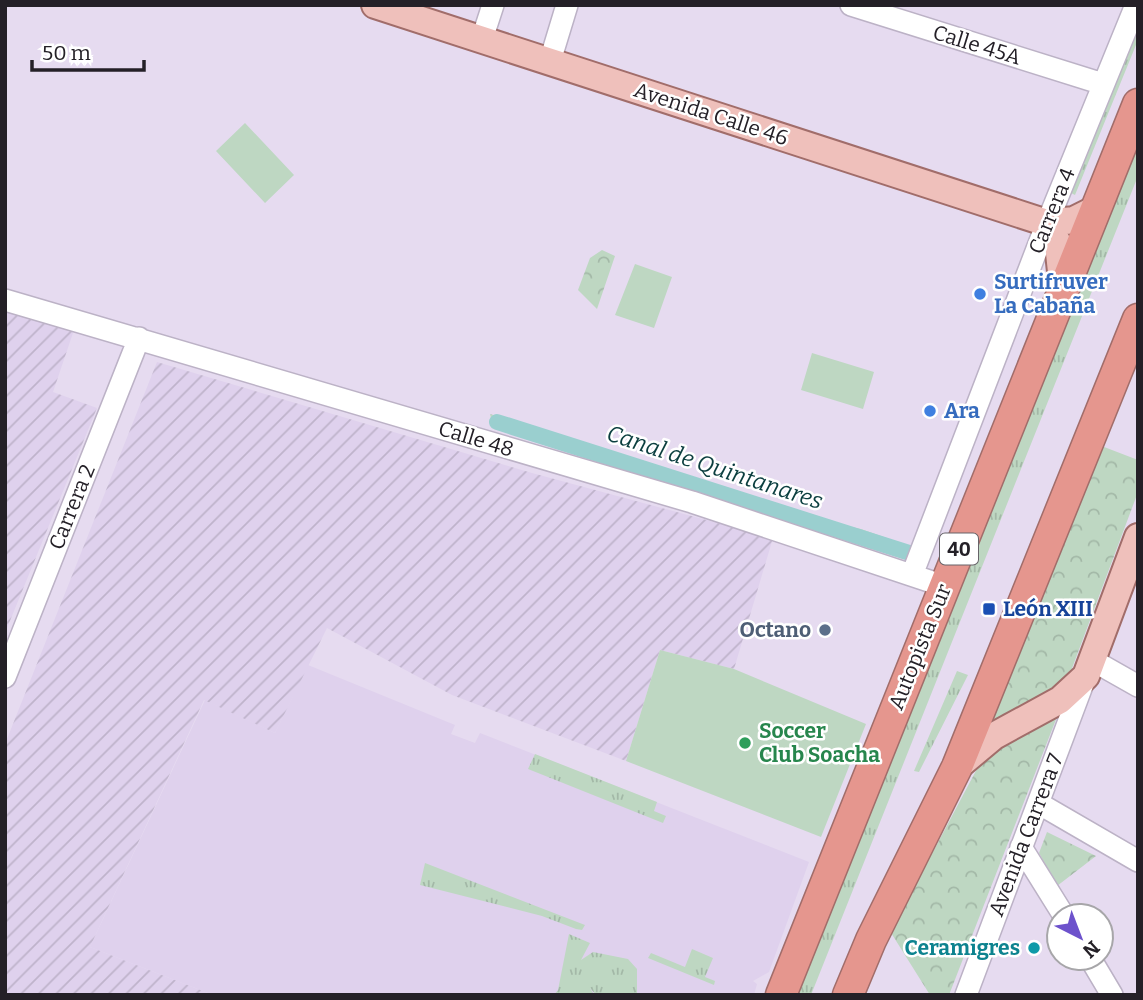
<svg xmlns="http://www.w3.org/2000/svg" width="1143" height="1000" viewBox="0 0 1143 1000" font-family="Bitter,serif">
<style>
.built{fill:#dfd1ed}
.industrial{fill:url(#industrial-furrows)}
.grass{fill:url(#grass-tufts)}
.forest{fill:url(#forest-crowns)}
.pitch{fill:#bed7c2}
.lines{fill:none;stroke-linecap:round;stroke-linejoin:round}
.canal{stroke:#9acfcf;stroke-width:16}
.minor-casing{stroke:#bcb2c6;stroke-width:24}
.major-casing{stroke:#a16d6a;stroke-width:30}
.highway-casing{stroke:#a16d6a;stroke-width:33}
.minor{stroke:#fff;stroke-width:21}
.major{stroke:#efc0bb;stroke-width:26}
.highway{stroke:#e5968e;stroke-width:30}
.shop-dot{fill:#3f7fe0;stroke:#fff;stroke-width:2.5}
.transit-dot{fill:#1a4fb4;stroke:#fff;stroke-width:2.5}
.service-dot{fill:#5c6f8a;stroke:#fff;stroke-width:2.5}
.leisure-dot{fill:#2e9e5b;stroke:#fff;stroke-width:2.5}
.culture-dot{fill:#0f9aa8;stroke:#fff;stroke-width:2.5}
.labels{text-anchor:middle;dominant-baseline:central;stroke-width:5;stroke-linejoin:round;paint-order:stroke}
.shield{fill:#fff;stroke:#666368;stroke-width:2}
.shield-label{font-size:19px;font-weight:bold;fill:#242027}
.street-label{font-size:21px;fill:#242027;stroke:#fff}
.shop-label{font-size:21px;font-weight:bold;fill:#366cbe;stroke:#fff;text-anchor:start}
.transit-label{font-size:21px;font-weight:bold;fill:#164399;stroke:#fff;text-anchor:start}
.service-label{font-size:21px;font-weight:bold;fill:#4e5e75;stroke:#fff;text-anchor:end}
.leisure-label{font-size:21px;font-weight:bold;fill:#27864d;stroke:#fff;text-anchor:start}
.culture-label{font-size:21px;font-weight:bold;fill:#0d838f;stroke:#fff;text-anchor:end}
.water-label{font-size:23px;font-style:italic;fill:#0b3e3f;stroke:#fff}
</style>
<defs>
<pattern id="industrial-furrows" width="10" height="10" patternUnits="userSpaceOnUse" patternTransform="scale(1.75)"><rect width="10" height="10" fill="#dfd1ed"/><path d="M-1 1l2-2M0 10L10 0M9 11l2-2" fill="none" stroke="#bfb3cb"/></pattern>
<pattern id="grass-tufts" width="24" height="20" patternUnits="userSpaceOnUse" patternTransform="scale(1.75)"><rect width="24" height="20" fill="#bed7c2"/><path d="M3 7l-1-3M5 7V3M7 7l1-3M15 17l-1-3M17 17v-4M19 17l1-3" fill="none" stroke="#a3b8a7"/></pattern>
<pattern id="forest-crowns" width="20" height="18" patternUnits="userSpaceOnUse" patternTransform="scale(1.75)"><rect width="20" height="18" fill="#bed7c2"/><path d="M2 6a3 3 0 1 1 6 0M12 15a3 3 0 1 1 6 0" fill="none" stroke="#a3b8a7"/></pattern>
</defs>
<rect width="100%" height="100%" fill="#e6dbf0"/>
<!-- built -->
<path class="built" d="M308 665 455 725 451 734 475 743 480 733 809 862 769 972 753 981 757 984 754 995H213L90 947 205 700 275 733Z"/>
<!-- industrial -->
<path class="industrial" d="M5 311 74 330 53 392 97 408 5 633Z
M157 362 532 473 773 538 734 669 660 650 626 761 452 695 327 628 275 733 204 700 90 947 213 995H5V744Z"/>
<!-- grass -->
<path class="grass" d="M1138 16V40L1075 195 1067 191Z
M1138 129V176L811 995H794Z
M490 414 623 458 842 525 861 529 921 550 916 563 493 426Z
M957 671 968 675 919 772 914 771Z
M535 754 657 802 654 811 666 816 663 823 528 769Z
M425 863 585 925 582 930 576 929 542 916 420 885Z
M569 934 590 943 581 960 593 952 628 959 637 969V995H596L590 988 594 995H554L558 990Z
M692 949 713 958 705 977 715 981 714 985 648 958 651 953 685 967Z"/>
<!-- forest -->
<path class="forest" d="M602 250 615 256 597 309 578 290 590 258Z
M1099 445 1138 460V492L1065 687 985 732Z
M1062 704 949 995H930L888 928 934 850 988 748Z
M1047 832 1096 856 1057 886 1039 853Z"/>
<!-- pitch -->
<path class="pitch" d="M245 123 294 175 265 203 216 151Z
M635 264 672 277 654 328 615 315Z
M812 353 874 372 863 409 801 390Z
M660 650 734 669 866 724 821 837 626 761Z"/>
<g class="lines">
<!-- canal -->
<path class="canal" d="M497 422 919 556"/>
<!-- minor casing -->
<g class="minor-casing">
<path id="minor" d="M851 5 1103 84
M482 39 493 5
M550 61 567 5
M5 300 692 502 944 586
M912 575 1047 223 1136 5
M1092 660 1138 686
M5 677 139 338
M1038 803 1138 861
M1021 847 1064 916
M1090 958 1112 995
M966 995 1085 678"/>
</g>
<!-- major casing -->
<g class="major-casing">
<path id="major" d="M375 5 1047 223 1074 220 1096 209
M1047 223 1058 243 1063 291
M957 767 994 736 1060 700 1086 676 1138 537"/>
</g>
<!-- highway casing -->
<g class="highway-casing">
<path id="highway" d="M781 995 1138 104
M848 995 871 940 957 767 1138 319"/>
</g>
<!-- minor -->
<use href="#minor" class="minor"/>
<!-- major -->
<use href="#major" class="major"/>
<!-- highway -->
<use href="#highway" class="highway"/>
</g>
<!-- markers -->
<g class="shop-dot">
<circle cx="980" cy="294" r="7"/>
<circle cx="930" cy="411" r="7"/>
</g>
<rect class="transit-dot" x="982" y="602" width="14" height="14" rx="3.5"/>
<circle class="service-dot" cx="825" cy="630" r="7"/>
<circle class="leisure-dot" cx="745" cy="743" r="7"/>
<circle class="culture-dot" cx="1034" cy="948" r="7"/>
<g class="labels">
<!-- shield labels -->
<rect class="shield" x="940" y="533.5" width="38" height="31" rx="5"/>
<g class="shield-label">
<text x="959" y="549">40</text>
</g>
<!-- street labels -->
<g class="street-label">
<text transform="translate(977 45) rotate(17)">Calle 45A</text>
<text transform="translate(711 114) rotate(18)">Avenida Calle 46</text>
<text transform="translate(1052 211) rotate(-68)">Carrera 4</text>
<text transform="translate(476 439) rotate(17)">Calle 48</text>
<text transform="translate(72 507) rotate(-68)">Carrera 2</text>
<text transform="translate(920 647) rotate(-68)">Autopista Sur</text>
<text transform="translate(1026 835) rotate(-69)">Avenida Carrera 7</text>
</g>
<!-- shop labels -->
<g class="shop-label">
<text x="994" y="282">Surtifruver<tspan x="994" dy="24">La Cabaña</tspan></text>
<text x="944" y="411">Ara</text>
</g>
<!-- transit labels -->
<g class="transit-label">
<text x="1003" y="609">León XIII</text>
</g>
<!-- service labels -->
<g class="service-label">
<text x="811" y="630">Octano</text>
</g>
<!-- leisure labels -->
<g class="leisure-label">
<text x="759" y="731">Soccer<tspan x="759" dy="24">Club Soacha</tspan></text>
</g>
<!-- culture labels -->
<g class="culture-label">
<text x="1020" y="948">Ceramigres</text>
</g>
<!-- water labels -->
<g class="water-label">
<text transform="translate(715 467) rotate(18)">Canal de Quintanares</text>
</g>
</g>
<!-- border -->
<rect width="1143" height="1000" fill="none" stroke="#242027" stroke-width="14"/>
<!-- north arrow -->
<g transform="translate(1080 937) rotate(138)"><circle r="33" fill="#ffffff" stroke="#a7a6a9" stroke-width="2"/>
<path d="M0-5L12 26L0 18L-12 26Z" fill="#6d52cc"/>
<text y="-10" font-size="19" font-weight="bold" text-anchor="middle" fill="#242027">N</text>
</g>
<!-- scale -->
<path d="M32 60v10h112v-10" fill="none" stroke="#242027" stroke-width="3.5"/>
<text x="42" y="60" font-size="21" fill="#242027" stroke="#ffffff" stroke-width="5" paint-order="stroke">50 m</text>
</svg>
